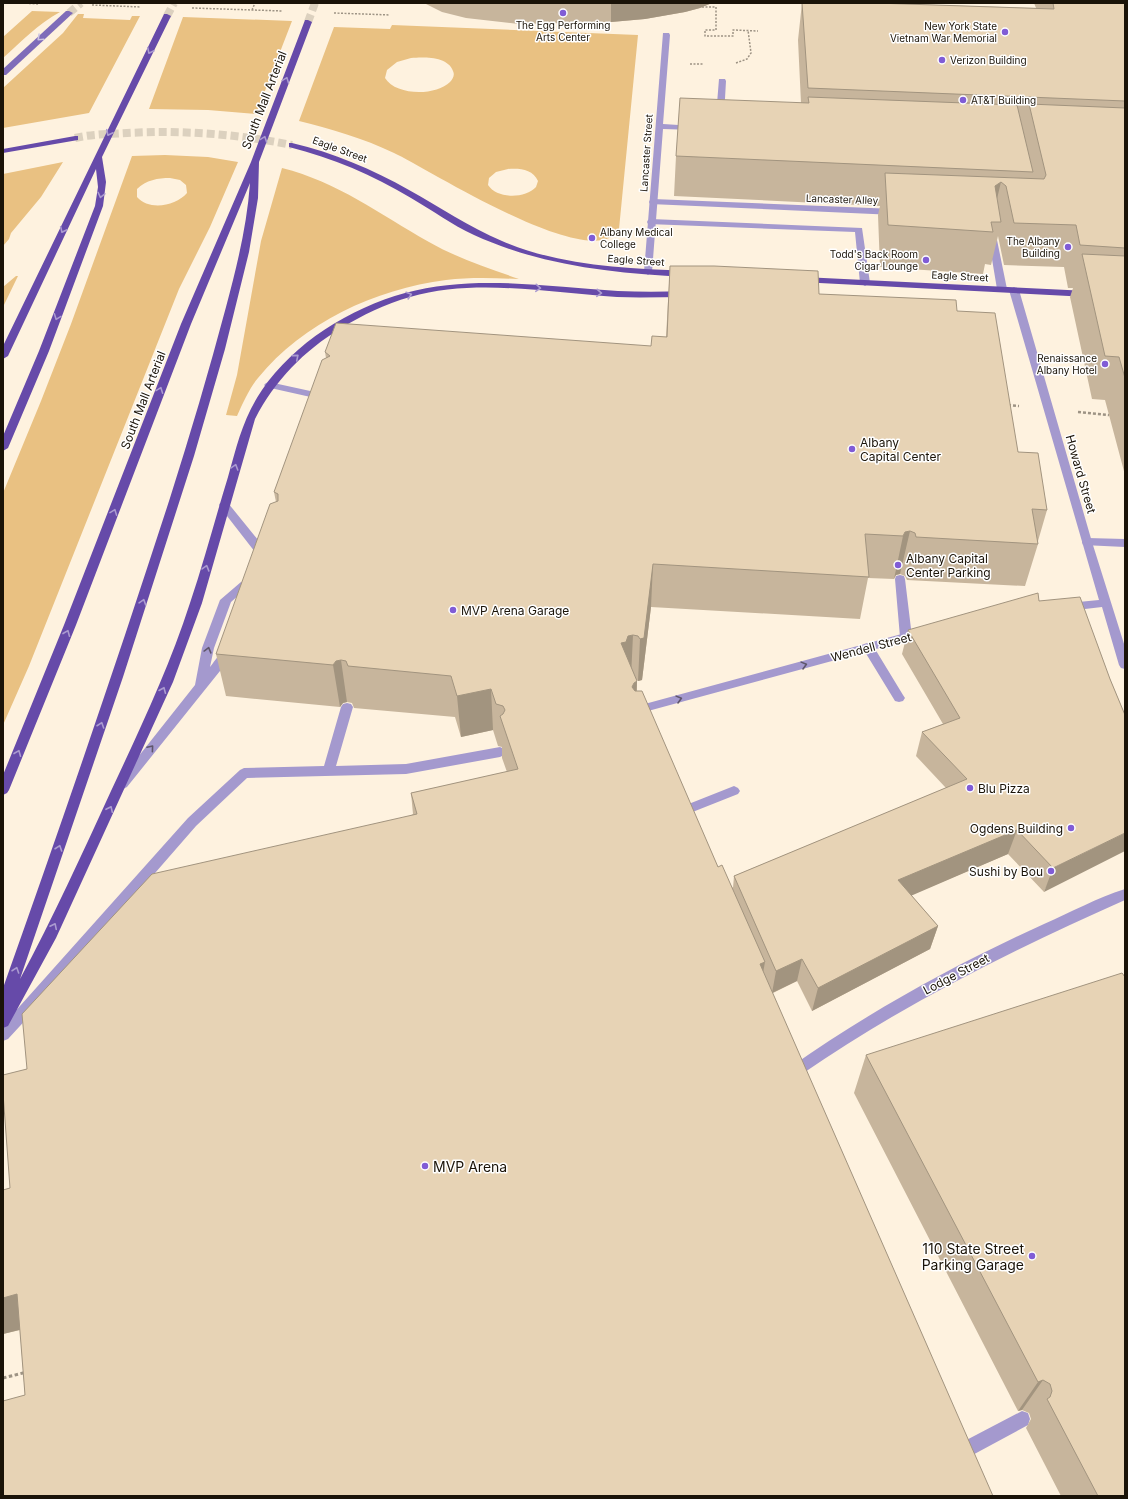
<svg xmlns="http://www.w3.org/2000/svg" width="1128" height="1499" viewBox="0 0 1128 1499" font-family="Inter,sans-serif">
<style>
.green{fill:#e9c182;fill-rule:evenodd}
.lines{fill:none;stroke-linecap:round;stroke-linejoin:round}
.secondary-tunnel{stroke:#dcd1bf;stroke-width:8;stroke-dasharray:8 4;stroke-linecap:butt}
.primary-tunnel{stroke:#dcd1bf;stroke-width:8;stroke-dasharray:8 4;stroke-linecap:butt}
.path-far2{stroke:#9d9384;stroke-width:1.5;stroke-dasharray:2 1.5;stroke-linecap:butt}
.path-far1{stroke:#9d9384;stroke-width:2.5;stroke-dasharray:3 2;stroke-linecap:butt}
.path{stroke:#9d9384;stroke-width:3;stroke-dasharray:3.5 2.5;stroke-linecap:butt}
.lane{fill:#a499ce;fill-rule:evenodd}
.street{fill:#a499ce;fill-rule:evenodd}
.secondary{fill:#7f6cb9;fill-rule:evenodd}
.primary{fill:#664aa9;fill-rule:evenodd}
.wall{fill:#c7b59c}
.shaded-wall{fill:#a2947f}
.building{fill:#e7d3b5;stroke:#a2947f}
.oneway{stroke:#ccc4e3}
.oneway2{stroke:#ab9bd0}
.oneway3{stroke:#5f566b}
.poi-dot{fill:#805cd6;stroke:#fff;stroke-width:1.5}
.labels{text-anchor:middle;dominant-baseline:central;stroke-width:3;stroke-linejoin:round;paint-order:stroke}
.far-poi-label{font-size:10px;fill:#1a1308;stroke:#fff;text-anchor:end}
.far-street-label{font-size:10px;fill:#1a1308;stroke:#fff}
.street-label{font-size:12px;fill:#1a1308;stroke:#fff}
.poi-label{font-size:12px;fill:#1a1308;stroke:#fff;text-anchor:start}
.near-poi-label{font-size:14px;fill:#1a1308;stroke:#fff;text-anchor:start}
</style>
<rect width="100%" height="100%" fill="#fef2df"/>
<!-- green -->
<path class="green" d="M32 11 60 12C38 24 21 42 3 58V37Z
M78 14H84L83 18 130 20 132 16H140L89 113 3 128V88L63 33Z
M183 17 292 21 256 114 208 110 149 109Z
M392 25 638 35 619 229C594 276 427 168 394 153 363 138 331 129 299 121L334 27 390 29ZM411 58C423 57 448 56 453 71 455 75 453 79 450 82 436 96 396 96 385 78L387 70 397 62ZM508 169C519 168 533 169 538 181L536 187C525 199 497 199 488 185L489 178 496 172Z
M165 155 208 157 238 162 210 227 179 289 29 666 3 725V493L41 401 71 324 132 156ZM170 178 180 180 186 185 187 193C176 206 149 211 137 197V189C146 180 158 178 170 178Z
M63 162 41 197 11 233 9 239 3 246V174Z
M282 168C338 182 379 214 429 242 457 258 488 268 519 279 495 278 470 277 446 280 375 289 303 323 258 378 249 389 243 403 237 416L226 415 237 375 261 241Z
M16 276H18L3 307V287Z"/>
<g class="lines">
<!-- secondary-tunnel -->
<path class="secondary-tunnel" d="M69 13 81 3"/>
<!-- primary-tunnel -->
<path class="primary-tunnel" d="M167 16 174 3
M308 22 315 3
M75 138C92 134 110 134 127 133 183 130 237 134 292 145"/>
<!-- path-far2 -->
<path class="path-far2" d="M22 3 39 4
M92 5 141 7
M702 7H716V30H705V36H733V30L758 31
M192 8 283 11
M252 10 255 3
M334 13 390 15
M736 63 747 59 751 53 748 30
M690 64H703"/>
<!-- path-far1 -->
<path class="path-far1" d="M1008 405 1019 406
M1078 412 1109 415"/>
<!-- path -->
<path class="path" d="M3 1378 27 1372"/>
<!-- lane -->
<path class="lane" d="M719 79H725L726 81 724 116 720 118 716 116Z
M653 199 895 209 899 212 895 215 650 204 649 202 650 200Z
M651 219 862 228 870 283 865 286 860 283 855 232 648 224 647 222 648 220Z
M992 232 996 235 1007 289 1002 292 997 289 988 235Z
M269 382 324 394 329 397 324 400 266 387 264 385 266 383Z
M224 502 228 503 263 546 264 549 263 552H255L220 507 219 505 220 503Z
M1087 538 1125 539V547L1083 545 1082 542 1083 539Z
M900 575 904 576 905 579 912 637 910 640H902L900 637 895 579 896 576Z
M245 581 249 582 250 585 231 602 214 648 210 667C216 660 222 647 232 650L234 653 232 656 127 787 123 789 119 787 117 784 119 781 195 685 202 648 220 600 241 582Z
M868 643 872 644 903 695 905 698 903 701 899 702 895 701 862 647 864 644Z
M347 703 351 704 353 707 336 766 406 764 500 747 504 749 506 752 504 755 500 757 406 774 247 778 196 826 54 989 8 1039 3 1041V1025L188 818 240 770 244 768 324 766 341 707 343 704Z
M734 786 738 788 740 791 738 794 685 815 681 813 679 810 681 807Z
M1022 1411 1028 1413 1030 1419 1028 1425 967 1458 961 1460 955 1458 953 1452 955 1446Z"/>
<!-- street -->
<path class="street" d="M663 33H669L670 35 663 124 694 126 698 128 694 130 663 129 652 272 648 275 644 272Z
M1014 287 1019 290 1092 542 1125 647V669L1121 668 1119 665 1102 607 1068 611 1064 610 1062 607 1064 604 1068 603 1099 600 1009 290Z
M920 629 924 630 926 633 924 636 648 711 651 717 649 720 645 721 641 720 635 709 637 706 641 705Z
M1125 889V900C1011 951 905 1003 802 1074L797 1076 792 1074 790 1070 792 1066C872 1010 956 964 1044 924 1071 912 1097 898 1125 889Z"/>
<!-- secondary -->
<path class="secondary" d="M66 11H69L73 13 6 75H3V69Z"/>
<!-- primary -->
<path class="primary" d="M164 14H167L171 16 102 157 106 182 103 206 49 351 8 448 3 451V436L39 351 95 206 98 187 96 169 8 356 3 359V346Z
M305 20H308L312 22 259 162 258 198 249 252 225 349 194 456 123 677 20 979C53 918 82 854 111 791 140 729 169 668 190 603 204 562 215 519 228 477 237 445 243 418 262 390 294 343 350 308 405 293 475 274 547 287 618 291 640 292 662 292 684 291L689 294 684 297C662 297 640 298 617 297 549 293 477 278 410 297 385 304 363 315 341 328 304 351 275 380 255 419L202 603 173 682 56 938 8 1026 3 1028V988C61 825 117 662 170 498 190 435 209 371 226 307 237 266 247 225 250 183L191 324 76 625 9 790 7 793 3 795V775L64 625 181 324 251 162Z
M75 136H78V140L3 153V149Z
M289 143H292C334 153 372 169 409 190 440 207 469 227 502 241 560 266 624 268 686 271L690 274 686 277C612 273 542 266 474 235 452 225 432 210 411 198 373 175 333 158 289 147Z
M803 277 1088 291 1093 294 1088 297 800 282 798 280 800 278Z"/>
</g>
<!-- wall -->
<path class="wall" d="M424 3H712L700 8 685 12 645 19 611 22 519 24 466 18 442 12Z
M802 3H875L1036 8 1034 3H1125V475L1105 400 1092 399 1070 297 1073 288H1068L1064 267 1004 265 998 236 991 265 985 264 983 274 880 267 878 215 880 206 674 196 676 156 801 103 798 40Z
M670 266 819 294 957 311 1018 452 1047 510 1038 541V544L1025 586 907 580 905 576 900 574 896 575 894 579 868 578 860 619 651 607 642 680 638 681 636 679 637 681V691L718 867 733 888 734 876 946 788 916 756 922 732 943 724 902 654 908 630 1039 601 1110 679 1125 715 1044 892 1008 854 911 895 938 926 930 949 812 1011 797 981 773 993 25 1395 20 1330 3 1334V1190L10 1188 27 1069 413 814 411 793 507 772 502 758V747L498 746 493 730 461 737 455 717 354 708 352 703 347 702 343 703 340 707 226 696 216 654 276 502 274 492 326 358 325 352 651 346 666 337Z
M866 1055 1125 1496H1061L1026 1428 1031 1419 1029 1413 1022 1410 1018 1411 854 1093Z"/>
<!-- shaded-wall -->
<path class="shaded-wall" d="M611 3H712L700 8 685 12 645 19 611 22Z
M1001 182 991 224 995 186Z
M910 531 900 574 896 575 894 579 903 536 905 532Z
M653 564 651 607 642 680 638 681 640 639Z
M633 635 631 677 621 643 628 636Z
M341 660 347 702 343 703 340 707 333 665 336 661Z
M637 681 635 723 632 687 634 683Z
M491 689 493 730 461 737 457 696Z
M1017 830 1008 854 892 904 898 880Z
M1125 833V851L1044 892 1053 868Z
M938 926 930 949 812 1011 818 988Z
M802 959 797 981 772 993 776 971Z
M765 962 758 1000 760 964Z
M17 1294 39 1325 3 1334V1298Z
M1043 1380 1022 1410 1018 1411 1038 1382Z"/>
<!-- building -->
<path class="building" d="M802 3H875L1054 9 1053 3H1125V101L808 88Z
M808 97 1017 105 1033 172 676 156 680 98 809 103Z
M1029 104 1125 108V248L1080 245 1076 225 1014 223 1006 186 1001 182 995 186 1001 222H991L993 232 888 225 885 173 1044 179 1046 175Z
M1082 254 1125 256V378L1119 357 1105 356Z
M670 266H714L818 271 819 294 956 300 957 311 995 313 1018 452 1038 453 1047 510 1032 509 1038 544 916 537 915 533 910 531 905 532 903 536 865 534 869 577 653 564 644 638 640 639 638 636 633 635 628 636 626 642 621 643 637 681 634 683 632 687 635 691H642L718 867 722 865 765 962 760 964 993 1496H3V1401L25 1395 17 1294 3 1298V1190L10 1188 3 1093V1075L27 1069 22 1014 152 874 417 814 411 793 518 769 500 716 503 714 505 710 503 706 496 704 491 689 457 696 451 676 348 666 346 661 341 660 336 661 333 665 216 654 270 504 278 501V494L274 492 322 360 330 356 325 352 336 323 651 346 652 336 667 337Z
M1038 593 1039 601 1080 597 1110 679 1125 715V833L1053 868 1017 830 898 880 938 926 818 988 802 959 776 971 734 876 967 779 922 732 960 718 908 630Z
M1122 973 1125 977V1496H1098L1047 1399 1050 1397 1052 1391 1050 1384 1043 1380 1038 1382 866 1055Z"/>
<!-- one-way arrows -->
<defs><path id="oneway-chevron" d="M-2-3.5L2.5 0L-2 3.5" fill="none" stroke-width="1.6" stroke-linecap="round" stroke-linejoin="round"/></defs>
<use class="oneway" href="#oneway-chevron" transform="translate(40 38) rotate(137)"/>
<g class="oneway2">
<use href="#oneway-chevron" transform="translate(150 51) rotate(116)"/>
<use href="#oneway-chevron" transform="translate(286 80) rotate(-69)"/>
<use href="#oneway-chevron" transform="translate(109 133) rotate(116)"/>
<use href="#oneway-chevron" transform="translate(264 139) rotate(-70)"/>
<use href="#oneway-chevron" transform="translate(101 195) rotate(103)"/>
<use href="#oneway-chevron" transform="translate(63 230) rotate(115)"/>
<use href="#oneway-chevron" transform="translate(538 288) rotate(4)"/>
<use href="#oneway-chevron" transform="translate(599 293) rotate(4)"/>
<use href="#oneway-chevron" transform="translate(409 295) rotate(-17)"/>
<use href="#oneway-chevron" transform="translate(57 317) rotate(111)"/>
<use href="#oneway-chevron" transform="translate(296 357) rotate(-40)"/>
<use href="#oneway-chevron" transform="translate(160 390) rotate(-69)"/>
<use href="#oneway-chevron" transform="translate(235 467) rotate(-73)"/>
<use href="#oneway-chevron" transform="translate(114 512) rotate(-69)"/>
<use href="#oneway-chevron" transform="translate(206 568) rotate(-74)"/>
<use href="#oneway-chevron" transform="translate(143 602) rotate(-72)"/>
<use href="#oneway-chevron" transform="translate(67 633) rotate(-68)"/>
<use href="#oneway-chevron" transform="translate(163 690) rotate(-67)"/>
<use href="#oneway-chevron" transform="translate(101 725) rotate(-71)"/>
<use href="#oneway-chevron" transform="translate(18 753) rotate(-68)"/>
<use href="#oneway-chevron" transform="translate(110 809) rotate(-65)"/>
<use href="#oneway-chevron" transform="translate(59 848) rotate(-71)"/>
<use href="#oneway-chevron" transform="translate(54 926) rotate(-64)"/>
<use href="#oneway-chevron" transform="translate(16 970) rotate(-71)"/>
</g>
<g class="oneway3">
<use href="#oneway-chevron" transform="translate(208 650) rotate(-75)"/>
<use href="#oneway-chevron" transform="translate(804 665) rotate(-15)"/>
<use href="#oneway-chevron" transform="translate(679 699) rotate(-15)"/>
<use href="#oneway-chevron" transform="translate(151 748) rotate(-50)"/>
</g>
<!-- markers -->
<g class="poi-dot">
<circle cx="563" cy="13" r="4"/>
<circle cx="1005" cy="32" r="4"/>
<circle cx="942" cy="60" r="4"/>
<circle cx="963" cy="100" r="4"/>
<circle cx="592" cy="238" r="4"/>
<circle cx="1068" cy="247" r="4"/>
<circle cx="926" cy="260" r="4"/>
<circle cx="1105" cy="364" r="4"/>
<circle cx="852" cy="449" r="4"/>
<circle cx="898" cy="565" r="4"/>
<circle cx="453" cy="610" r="4"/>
<circle cx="970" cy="788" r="4"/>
<circle cx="1071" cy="828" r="4"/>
<circle cx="1051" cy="871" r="4"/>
<circle cx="425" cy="1166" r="4"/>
<circle cx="1032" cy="1256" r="4"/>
</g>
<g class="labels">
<!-- far-poi labels -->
<g class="far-poi-label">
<text x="563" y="25" text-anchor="middle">The Egg Performing<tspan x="563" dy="12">Arts Center</tspan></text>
<text x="997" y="26">New York State<tspan x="997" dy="12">Vietnam War Memorial</tspan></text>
<text x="950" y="60" text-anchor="start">Verizon Building</text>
<text x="971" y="100" text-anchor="start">AT&amp;T Building</text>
<text x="600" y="232" text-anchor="start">Albany Medical<tspan x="600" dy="12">College</tspan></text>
<text x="1060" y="241">The Albany<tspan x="1060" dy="12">Building</tspan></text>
<text x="918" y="254">Todd's Back Room<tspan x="918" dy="12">Cigar Lounge</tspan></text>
<text x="1097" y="358">Renaissance<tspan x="1097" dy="12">Albany Hotel</tspan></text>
</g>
<!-- far-street labels -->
<g class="far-street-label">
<text transform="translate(340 149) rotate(20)">Eagle Street</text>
<text transform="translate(646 153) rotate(-86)">Lancaster Street</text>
<text transform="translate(842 199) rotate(2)">Lancaster Alley</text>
<text transform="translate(636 260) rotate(4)">Eagle Street</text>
<text transform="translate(960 276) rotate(3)">Eagle Street</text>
</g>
<!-- street labels -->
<g class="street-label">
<text transform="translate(264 100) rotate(-69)">South Mall Arterial</text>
<text transform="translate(143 400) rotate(-69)">South Mall Arterial</text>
<text transform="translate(1081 474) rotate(74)">Howard Street</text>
<text transform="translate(871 647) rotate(-15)">Wendell Street</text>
<text transform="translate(956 974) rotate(-28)">Lodge Street</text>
</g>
<!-- poi labels -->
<g class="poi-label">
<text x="860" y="442">Albany<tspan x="860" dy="14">Capital Center</tspan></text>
<text x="906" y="558">Albany Capital<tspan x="906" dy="14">Center Parking</tspan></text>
<text x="461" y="610">MVP Arena Garage</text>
<text x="978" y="788">Blu Pizza</text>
<text x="1063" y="828" text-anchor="end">Ogdens Building</text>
<text x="1043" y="871" text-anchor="end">Sushi by Bou</text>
</g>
<!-- near-poi labels -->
<g class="near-poi-label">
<text x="433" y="1166">MVP Arena</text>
<text x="1024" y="1248" text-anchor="end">110 State Street<tspan x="1024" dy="16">Parking Garage</tspan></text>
</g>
</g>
<!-- border -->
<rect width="1128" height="1499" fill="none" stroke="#1a1308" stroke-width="8"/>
</svg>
